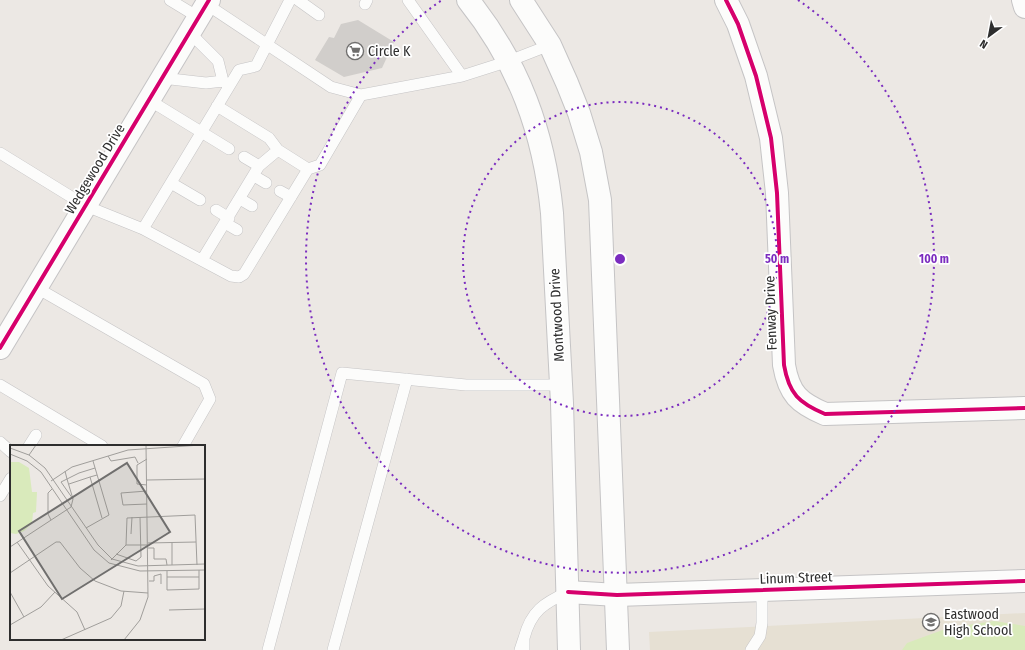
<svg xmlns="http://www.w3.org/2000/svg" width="1025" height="650" viewBox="0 0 1025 650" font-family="'Fira Sans Condensed',sans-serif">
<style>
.education{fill:#e6e0d3}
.pitch{fill:#d9eabb}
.building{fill:#d1cecb}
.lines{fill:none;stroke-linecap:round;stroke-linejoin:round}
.service-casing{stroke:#c5c4c5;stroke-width:12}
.minor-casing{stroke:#c5c4c5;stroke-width:24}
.tertiary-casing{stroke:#c5c4c5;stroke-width:24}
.secondary-casing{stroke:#c5c4c5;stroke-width:24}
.service{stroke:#fcfcfb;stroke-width:11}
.minor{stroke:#fcfcfb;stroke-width:22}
.tertiary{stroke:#fcfcfb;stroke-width:22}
.secondary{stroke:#fcfcfb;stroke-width:22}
.cycleway-casing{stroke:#fff;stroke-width:6}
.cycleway{stroke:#d6006c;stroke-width:4}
.ring{fill:none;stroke:#7b2cbf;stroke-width:2;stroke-dasharray:2 4}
.labels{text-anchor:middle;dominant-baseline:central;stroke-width:3.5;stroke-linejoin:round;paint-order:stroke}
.poi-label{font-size:14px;fill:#2e2e2e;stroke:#fff;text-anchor:start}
.street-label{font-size:14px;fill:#2e2e2e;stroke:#fff}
.inset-road{fill:none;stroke:#a09e9b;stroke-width:1}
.view{fill:#706f6e;fill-opacity:0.15;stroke:#706f6e;stroke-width:2}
.inset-edge{fill:none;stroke:#2e2e2e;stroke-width:2}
.centre{fill:#7b2cbf;stroke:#fff;stroke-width:2}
.ring-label{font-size:12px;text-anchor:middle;font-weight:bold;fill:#7b2cbf;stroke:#fff;stroke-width:3.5;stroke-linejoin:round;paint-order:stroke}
</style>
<rect width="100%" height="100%" fill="#ece8e4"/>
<!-- education -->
<path class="education" d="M1025 613V650H650L649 632Z"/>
<!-- pitch -->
<path class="pitch" d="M994 621 1025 626V650H902L907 643 948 628Z"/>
<!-- building -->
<path class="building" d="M358 20 394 42 382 68 344 77 315 60 329 37 334 38 341 24Z"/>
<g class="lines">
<!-- service casing -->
<g class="service-casing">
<path id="service" d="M170 0 198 17
M298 0 319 15
M408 0 462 76
M206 4 331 87 361 95 462 76 509 61 550 45
M365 4 367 0
M189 32 218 61 223 81 229 86
M162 78 206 83 223 81
M149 100 229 149
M217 106 269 138 278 150 308 169
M0 153 86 206 143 229 231 276 239 277 244 274 308 169 320 165 361 95
M244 157 259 166
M254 176 266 183
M171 183 200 200
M280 191 291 197
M240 199 252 206
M216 210 229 218
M225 223 237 230
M143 229 239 70 256 66 290 0
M202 260 259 166 278 150
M37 288 204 384 210 399 183 446
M0 385 102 446
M0 442 11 452
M29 446 36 435
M0 496 11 478
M524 638C531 611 544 603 568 592
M268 650 342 373 466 385H561
M333 650 407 379
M520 650 524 638V650
M751 650 760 636 762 623V590"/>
</g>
<!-- minor casing -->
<g class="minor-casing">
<path id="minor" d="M726 0 738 24 756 76 771 138 777 193 784 365C789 394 799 403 825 414L1025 408
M1023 0 1025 7"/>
</g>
<!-- tertiary casing -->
<g class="tertiary-casing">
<path id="tertiary" d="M0 348 209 0
M568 592 617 595 1025 581"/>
</g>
<!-- secondary casing -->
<g class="secondary-casing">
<path id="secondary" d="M468 0C519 64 544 132 552 213L562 403 569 650
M521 0 550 45 567 83 579 113 591 152 600 200 618 650"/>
</g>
<!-- service -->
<use href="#service" class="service"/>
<!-- minor -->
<use href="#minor" class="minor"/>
<!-- tertiary -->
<use href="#tertiary" class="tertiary"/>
<!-- secondary -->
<use href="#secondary" class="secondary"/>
<!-- cycleway casing -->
<g class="cycleway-casing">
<path id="cycleway" d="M726 0 738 24 756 76 771 138 777 193 784 365C789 394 799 403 825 414L1025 408
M0 348 209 0
M568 592 617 595 1025 581"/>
</g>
<!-- cycleway -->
<use href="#cycleway" class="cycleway"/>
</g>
<!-- distance rings -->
<g class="ring">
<circle cx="620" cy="259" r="157"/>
<path d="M798 0A314 314 0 1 1 442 0"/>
</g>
<!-- icons -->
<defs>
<g id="supermarket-ring" transform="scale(0.9)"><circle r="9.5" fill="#fff" stroke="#706f6e" stroke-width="1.5"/><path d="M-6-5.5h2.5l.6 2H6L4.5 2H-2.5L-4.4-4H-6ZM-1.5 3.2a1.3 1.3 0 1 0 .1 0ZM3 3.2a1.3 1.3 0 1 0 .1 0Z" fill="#706f6e"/></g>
<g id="school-ring" transform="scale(0.9)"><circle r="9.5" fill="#fff" stroke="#706f6e" stroke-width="1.5"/><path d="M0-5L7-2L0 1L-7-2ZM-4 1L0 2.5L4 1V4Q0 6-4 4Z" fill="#706f6e"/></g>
</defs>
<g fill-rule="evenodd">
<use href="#supermarket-ring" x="355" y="51"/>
<use href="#school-ring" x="931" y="622"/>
</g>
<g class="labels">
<!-- poi labels -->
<g class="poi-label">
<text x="368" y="51">Circle K</text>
<text x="944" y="614">Eastwood<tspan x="944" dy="16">High School</tspan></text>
</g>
<!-- street labels -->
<g class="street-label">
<text transform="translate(95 169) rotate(-59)">Wedgewood Drive</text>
<text transform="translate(771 313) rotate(-92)">Fenway Drive</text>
<text transform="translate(557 315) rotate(-93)">Montwood Drive</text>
<text transform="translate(796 578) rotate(-2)">Linum Street</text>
</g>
</g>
<!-- overview -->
<g transform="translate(10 445)">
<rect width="195" height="195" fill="#ece8e4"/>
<path d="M0 17H9L19 23 22 47H27L26 67 23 68 22 78 14 86 6 89 0 88Z" fill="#d9eabb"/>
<path class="inset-road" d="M0 3 19 10 35 23 88 100 102 114 128 121 195 119M0 9 17 16 31 27 84 105 99 118 130 126 195 125M19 10 26 0M98 11 101 16 125 12 128 18M137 14 127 20V39L137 40M55 26 57 34 63 54 51 37 69 28 85 23M87 30 80 32 92 73M137 35 195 34M41 36 62 22 118 5 191 0M59 39 80 32M137 46 111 48 113 60 137 59M41 75 38 69V48L42 44M76 83 99 70 83 16M121 89 122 72M7 97 38 141 67 167 75 185M162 97V120M138 98 186 97M116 100 117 73 185 70 187 120M0 102 61 62 63 54M138 103H144V114H156L157 120M106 109 126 116 131 112 130 72M101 115 116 100H138M157 126V145L189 144V125M0 128 46 97H50L70 123 85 136 111 146 138 148M157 132H189M139 136H144V131L151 129V139M0 147 14 172M159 165 195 164M0 180 31 162 45 147M51 195 101 173 111 161 114 146M114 195 130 175 138 152 136 0"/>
<path class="view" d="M117 18 160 87 52 154 9 86Z"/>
<rect width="195" height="195" class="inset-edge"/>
</g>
<circle cx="620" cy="259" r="6" class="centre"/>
<g class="ring-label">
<text x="777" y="263">50 m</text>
<text x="934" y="263">100 m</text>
</g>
<!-- north arrow -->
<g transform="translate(989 36) rotate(212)" stroke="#ffffff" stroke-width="3" paint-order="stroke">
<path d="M0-3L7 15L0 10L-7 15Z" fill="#2e2e2e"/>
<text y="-6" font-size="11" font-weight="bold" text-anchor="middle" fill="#2e2e2e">N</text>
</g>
</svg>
